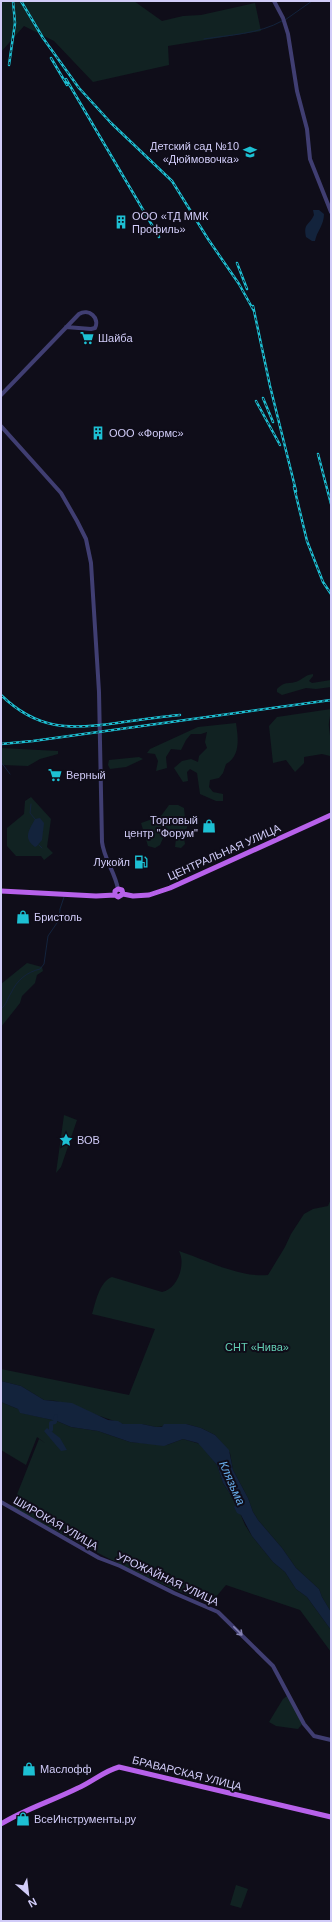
<svg xmlns="http://www.w3.org/2000/svg" width="332" height="1922" viewBox="0 0 332 1922" font-family="Helvetica,sans-serif">
<style>
.green{fill:#122}
.water{fill:#13233c}
.lines{fill:none;stroke-linecap:round;stroke-linejoin:round}
.stream{stroke:#13233c;stroke-width:1}
.canal{stroke:#13233c;stroke-width:4}
.minor{stroke:#403e72;stroke-width:4}
.major{stroke:#b761ea;stroke-width:5}
.rail-casing{stroke:#1dc0d3;stroke-width:2.5}
.rail{stroke:#0f0d19;stroke-width:1;stroke-dasharray:3;stroke-linecap:butt}
.oneway{stroke:#8885b5}
.labels{text-anchor:middle;dominant-baseline:central;stroke-width:4;stroke-linejoin:round;paint-order:stroke}
.poi-label{font-size:11px;fill:#d1ccf8;stroke:#0f0d19;text-anchor:start}
.street-label{font-size:11px;fill:#d1ccf8;stroke:#0f0d19}
.park-label{font-size:11px;fill:#63cdb3;stroke:#0f0d19}
.water-label{font-size:12px;font-style:italic;fill:#68adea;stroke:#0f0d19}
</style>
<rect width="100%" height="100%" fill="#0f0d19"/>
<!-- green -->
<path class="green" d="M1 1H134L162 21 183 16 201 15 255 3 261 31 168 46 169 65 93 82 54 41 24 26 1 52Z
M313 674V676L309 681 312 683 331 680V687L316 689 306 688 282 695 277 692V689C286 680 289 685 298 681 304 678 306 675 313 674Z
M331 709C331 715 328 722 329 727 330 737 332 746 330 756L322 754 304 757V763L295 772 286 760 273 763 269 726 277 717Z
M236 723C238 737 241 756 226 764L223 773 219 778 210 780 209 787 213 792 223 794V801H216L200 794 197 773 190 769 187 772 188 781 183 782 174 768 182 761 191 759 198 762 199 756 207 748 205 742 207 732 201 734H191L186 740 181 750 171 749 166 757 167 768 156 771 158 761 155 754 147 753 150 749 198 727Z
M1 748 58 751V754L40 759 28 766 2 765Z
M139 757 143 759 126 767 110 769 108 765 109 760Z
M31 797 51 819 47 847 53 853 44 860 41 856H16L7 846V828L24 814 25 801Z
M169 805H178L184 808 185 818 188 822 187 828 183 832 185 844 181 848 175 847 176 839 170 833 164 836 160 845 155 848 148 846 141 823 161 816Z
M27 963 42 967 43 971 37 975 35 983 22 996 20 1003 1 1027V984Z
M64 1115 77 1120 61 1167 56 1173Z
M331 1199V1612L322 1597 319 1589 296 1568 282 1548 258 1520 253 1512 248 1498 233 1470 230 1453 215 1435 201 1428 186 1424 156 1427 142 1424H123L56 1401 44 1400 21 1386 1 1381V1369L129 1395 155 1329 92 1314C96 1302 99 1282 112 1277L162 1292C178 1289 186 1264 179 1251 206 1260 240 1278 268 1275L285 1247 291 1234 304 1214 313 1209 328 1206Z
M1 1402 18 1409 22 1413 57 1421 71 1427 98 1431 130 1442 167 1445 183 1439 200 1444 217 1465 223 1483 235 1501 245 1525 252 1536 273 1562 285 1572 296 1589 307 1597 331 1630V1652L300 1610 226 1585 210 1604C141 1578 77 1542 12 1507L39 1439 45 1443 37 1437 26 1465 1 1450Z
M287 1696 303 1723 298 1729 276 1726 269 1722 283 1699Z
M236 1885 248 1889 241 1908 230 1905Z"/>
<!-- water -->
<path class="water" d="M313 210H319L324 214C324 225 317 231 315 241H312L306 237C303 223 309 226 314 215Z
M40 818 44 823 42 840 37 846 35 847C22 838 30 829 35 819Z
M1 1381 21 1386 44 1400 72 1403 108 1420 118 1421 123 1424H142L156 1427H162L164 1424H186L201 1428 215 1435 229 1450 233 1470 248 1498 253 1512 258 1520 282 1548 296 1568 319 1589 322 1597 331 1612V1630L307 1597 296 1589 285 1572 273 1562 252 1536 241 1515 237 1513 234 1507 236 1504 235 1501 223 1483 217 1465 198 1443 183 1439 164 1446 130 1442 98 1431 71 1427 57 1421 20 1413 18 1409 1 1402Z
M47 1428 60 1438 67 1450 61 1451 44 1431Z"/>
<g class="lines">
<!-- stream -->
<path class="stream" d="M285 20 312 1
M204 39C229 35 259 34 282 21
M1 762 10 774
M31 804 30 813 35 819
M39 845 42 848
M1 1009C7 1004 7 999 11 993 17 980 27 972 40 969L44 964 48 936 59 920 60 909 64 897"/>
<!-- canal -->
<path class="canal" d="M51 1430V1423L55 1422 56 1416"/>
<!-- minor -->
<path class="minor" d="M274 1 283 18 288 34 297 91 307 129 310 159 331 212
M1 395 79 314C89 308 100 318 95 328L91 329 66 327
M1 426 61 493 77 521 86 539 91 563 99 692 102 842C104 859 115 872 118 889
M1 1502 99 1558 120 1566 174 1593 218 1612 273 1666 304 1724 314 1736 331 1740"/>
<!-- major -->
<path class="major" d="M1 891 96 896 115 895 118 897 123 894 133 896 149 895 170 888 331 815
M115 895V891L118 889 122 890 123 894
M1 1824C25 1809 52 1801 78 1788 92 1782 104 1771 119 1767L331 1817"/>
<!-- rail casing -->
<g class="rail-casing">
<path id="rail" d="M21 1 43 38 79 88 111 123 172 181 208 239 239 284 254 311
M51 58 67 85
M9 65 15 23 13 1
M66 79 159 237
M237 263 247 289
M253 306 270 386 296 491
M263 398 273 422
M256 401 280 445
M318 454 331 504
M294 487 307 541 323 582 331 594
M1 695C37 730 70 730 117 723 138 720 159 717 180 715
M1 744 33 741 331 700"/>
</g>
<!-- rail -->
<use href="#rail" class="rail"/>
</g>
<!-- one-way arrows -->
<defs><path id="oneway-shaft" d="M-6 0H5M1.5-3L5.5 0L1.5 3" fill="none" stroke-width="1.6" stroke-linecap="round" stroke-linejoin="round"/></defs>
<use class="oneway" href="#oneway-shaft" transform="translate(238 1631) rotate(45)"/>
<!-- icons -->
<defs>
<g id="school-bare" transform="scale(1.08)"><path d="M0-5L7-2L0 1L-7-2ZM-4 1L0 2.5L4 1V4Q0 6-4 4Z" fill="#1dc0d3" stroke="#0f0d19" stroke-width="2.5" paint-order="stroke"/></g>
<g id="building-bare" transform="scale(1.08)"><path d="M-4-6H4V6H1V3H-1V6H-4ZM-2.5-4.3h1.7v1.8h-1.7ZM.8-4.3h1.7v1.8H.8ZM-2.5-1h1.7V.8h-1.7ZM.8-1h1.7V.8H.8Z" fill="#1dc0d3" stroke="#0f0d19" stroke-width="2.5" paint-order="stroke"/></g>
<g id="supermarket-bare" transform="scale(1.08)"><path d="M-6-5.5h2.5l.6 2H6L4.5 2H-2.5L-4.4-4H-6ZM-1.5 3.2a1.3 1.3 0 1 0 .1 0ZM3 3.2a1.3 1.3 0 1 0 .1 0Z" fill="#1dc0d3" stroke="#0f0d19" stroke-width="2.5" paint-order="stroke"/></g>
<g id="shop-bare" transform="scale(1.08)"><path d="M-5-2.5h2.3a2.7 3.5 0 0 1 5.4 0H5L5.5 6h-11ZM-1.5-2.5h3a1.5 2.3 0 0 0-3 0Z" fill="#1dc0d3" stroke="#0f0d19" stroke-width="2.5" paint-order="stroke"/></g>
<g id="fuel-bare" transform="scale(1.08)"><path d="M-5.5-6h7V0h2V4h1.3V-2.5L3-4.5l.8-.8L6-3V5H2.5V1h-1V6h-7ZM-4.2-4.7v3.2H.2V-4.7Z" fill="#1dc0d3" stroke="#0f0d19" stroke-width="2.5" paint-order="stroke"/></g>
<g id="sight-bare" transform="scale(1.08)"><path d="M0-6L1.8-2.2L6-1.7L2.9 1.2L3.7 5.4L0 3.3L-3.7 5.4L-2.9 1.2L-6-1.7L-1.8-2.2Z" fill="#1dc0d3" stroke="#0f0d19" stroke-width="2.5" paint-order="stroke"/></g>
</defs>
<g fill-rule="evenodd">
<use href="#school-bare" x="250" y="152"/>
<use href="#building-bare" x="121" y="222"/>
<use href="#supermarket-bare" x="87" y="338"/>
<use href="#building-bare" x="98" y="433"/>
<use href="#supermarket-bare" x="55" y="775"/>
<use href="#shop-bare" x="209" y="826"/>
<use href="#fuel-bare" x="141" y="862"/>
<use href="#shop-bare" x="23" y="917"/>
<use href="#sight-bare" x="66" y="1140"/>
<use href="#shop-bare" x="29" y="1769"/>
<use href="#shop-bare" x="23" y="1819"/>
</g>
<g class="labels">
<!-- poi labels -->
<g class="poi-label">
<text x="239" y="146" text-anchor="end">Детский сад №10<tspan x="239" dy="13">«Дюймовочка»</tspan></text>
<text x="132" y="216">ООО «ТД ММК<tspan x="132" dy="13">Профиль»</tspan></text>
<text x="98" y="338">Шайба</text>
<text x="109" y="433">ООО «Формс»</text>
<text x="66" y="775">Верный</text>
<text x="198" y="820" text-anchor="end">Торговый<tspan x="198" dy="13">центр "Форум"</tspan></text>
<text x="130" y="862" text-anchor="end">Лукойл</text>
<text x="34" y="917">Бристоль</text>
<text x="77" y="1140">ВОВ</text>
<text x="40" y="1769">Маслофф</text>
<text x="34" y="1819">ВсеИнструменты.ру</text>
</g>
<!-- street labels -->
<g class="street-label">
<text transform="translate(224 852) rotate(-24)">ЦЕНТРАЛЬНАЯ УЛИЦА</text>
<text transform="translate(56 1523) rotate(30)">ШИРОКАЯ УЛИЦА</text>
<text transform="translate(168 1579) rotate(25)">УРОЖАЙНАЯ УЛИЦА</text>
<text transform="translate(187 1773) rotate(14)">БРАВАРСКАЯ УЛИЦА</text>
</g>
<!-- park labels -->
<g class="park-label">
<text x="257" y="1347">СНТ «Нива»</text>
</g>
<!-- water labels -->
<g class="water-label">
<text transform="translate(232 1483) rotate(66)">Клязьма</text>
</g>
</g>
<!-- border -->
<rect width="332" height="1922" fill="none" stroke="#d1ccf8" stroke-width="4"/>
<!-- north arrow -->
<g transform="translate(28 1894) rotate(152)" stroke="#0f0d19" stroke-width="3" paint-order="stroke">
<path d="M0-3L7 15L0 10L-7 15Z" fill="#d1ccf8"/>
<text y="-6" font-size="11" font-weight="bold" text-anchor="middle" fill="#d1ccf8">N</text>
</g>
</svg>
